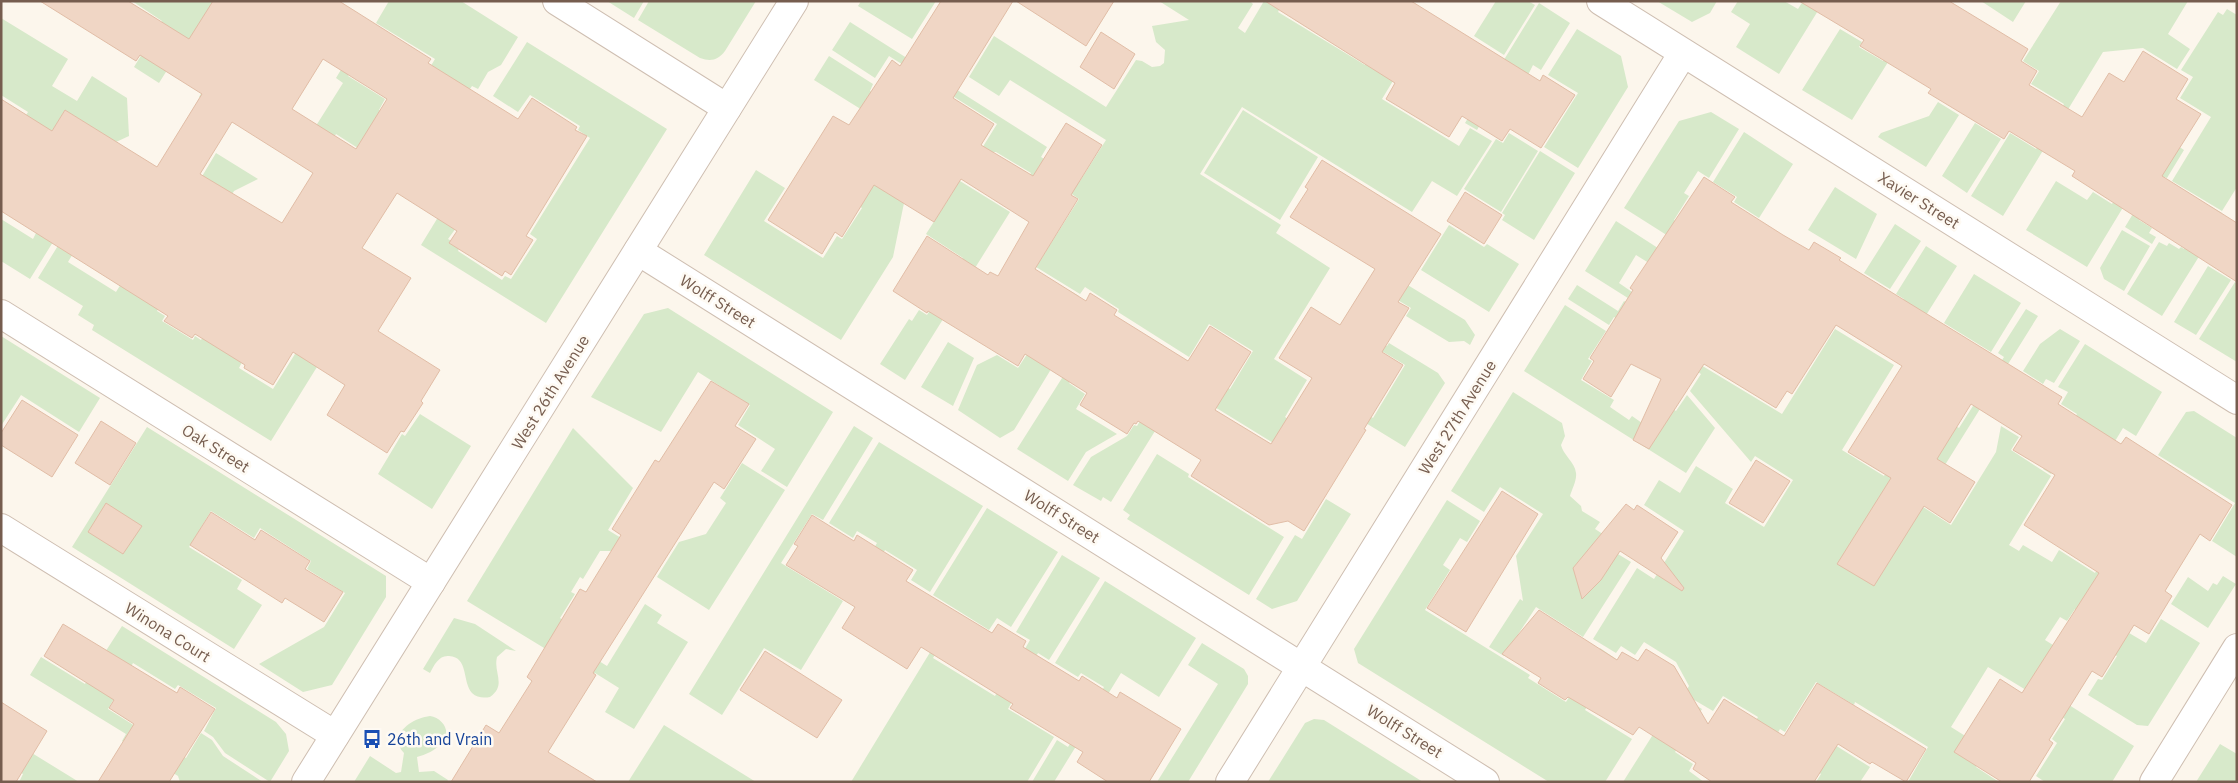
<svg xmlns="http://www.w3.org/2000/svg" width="2238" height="783" viewBox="0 0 2238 783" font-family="'IBM Plex Sans',sans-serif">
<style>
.green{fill:#d7e9ca}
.building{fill:#f0d6c5;stroke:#e1bda6;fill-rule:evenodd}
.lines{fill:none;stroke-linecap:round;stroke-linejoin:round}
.minor-casing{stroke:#cebeb1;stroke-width:30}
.tertiary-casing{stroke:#cebeb1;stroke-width:30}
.minor{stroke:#fff;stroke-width:28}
.tertiary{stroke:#fff;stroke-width:28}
.labels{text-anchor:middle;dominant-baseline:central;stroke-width:5;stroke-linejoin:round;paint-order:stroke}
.street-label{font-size:16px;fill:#765d4f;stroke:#fefaf3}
.transit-label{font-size:16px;fill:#164399;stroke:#fefaf3;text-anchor:start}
</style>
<rect width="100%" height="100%" fill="#fcf6ec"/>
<!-- green -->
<path class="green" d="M132 1H211L240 21 231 118 199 97 221 62 186 40 159 83 134 67 162 21Z
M389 1H461L518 37 501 65 488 72 478 89 472 86 464 98 426 74 435 59 376 23Z
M607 1H644L634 18Z
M649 1H756L725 51C718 60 711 62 700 58L638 20Z
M861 1H936L912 39 858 6Z
M1159 1H1250L1253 4 1238 28 1245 33 1264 1H1284L1278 12 1365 65 1373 53 1399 71 1382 99 1459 146 1470 128 1492 141 1457 196 1432 181 1412 212 1242 107 1200 174 1281 225 1276 233 1330 268 1274 359 1307 380 1285 417 1326 443 1275 444 1205 401 1217 382 1230 389 1253 351 1209 324 1189 357 1118 312 1119 309 1085 287 1080 294 1036 267 1079 199 1044 175 1009 208 1031 173 996 152 979 153 997 124 889 56 875 78 832 50 850 22 1047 147 1041 157 1080 181 1106 140 1010 80 999 96 969 77 994 36 1106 107 1136 60 1142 61 1152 67 1160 66 1164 63 1165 50 1156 42 1152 26 1189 20Z
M1496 1H1528L1535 5 1504 55 1474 36Z
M1657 1H1717L1710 13 1692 22Z
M1738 1H1784L1798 9 1803 1H1824L1779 74 1736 47 1750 24 1731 12Z
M1920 1H1926L1852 120 1802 90 1840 29 1862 42 1859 47 1883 61Z
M1981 1H2026L2013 22Z
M2061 1H2188L2168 34 2190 49 2177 69 2143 48 2103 52 2003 216 1971 196 2010 133 2036 149 2064 104 2031 84 2039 71 2023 61Z
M1539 3 1570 23 1541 70 1533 65 1528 75 1515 67 1477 130 1465 123Z
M2227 9 2237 15V187L2222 211 2172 181 2211 117 2180 98 2193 77 2181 70 2218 12 2223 15Z
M1 18 68 59 52 86 77 101 92 76 127 98 129 136 116 142 65 110 33 162 1 156 28 112 1 95Z
M1577 29 1621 56 1628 87 1578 168 1544 147 1578 93 1548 75Z
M527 42 667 129 546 323 421 245 451 196 456 228 448 239 460 246 458 251 502 280 505 276 511 279 537 239 530 234 590 138 578 130 580 126 530 95 518 112 493 96Z
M829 56 873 84 870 91 878 96 867 113 814 80Z
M345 63 353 68 348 76 385 99 379 110 407 127 367 154 336 134 313 170 295 159 343 83 336 78Z
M1938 102 1959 115 1926 167 1878 137 1881 133 1929 116Z
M1243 110 1318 157 1280 220 1204 173Z
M2168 110 2165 138 2087 267 2026 230 2056 181 2087 200 2093 192 2112 204Z
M1711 112 1739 129 1709 178 1698 171 1684 193 1689 196 1674 220 1684 227 1676 241 1624 208 1679 121Z
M1975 123 2001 139 1967 193 1942 176Z
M1744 132 1793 164 1759 218 1734 202 1737 197 1713 182Z
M1509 133 1538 151 1501 212 1464 189 1496 139 1503 143Z
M2175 144 2184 150 2167 178 2164 177 2139 220 2152 228 2149 233 2156 237 2152 244 2125 227Z
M1540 151 1575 173 1534 240 1502 220 1505 215 1502 213Z
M216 153 258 179 234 191 207 236 189 198Z
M931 163 1010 212 905 380 880 364 909 319 912 321 919 310 927 315 963 258 926 234 953 192 925 175Z
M756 170 785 188 764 221 823 258 837 236 842 239 862 208 855 203 872 177 904 203 893 257 841 340 704 255Z
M1835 187 1877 214 1856 259 1808 230Z
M76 205 30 279 1 261V219L33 239 36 233Z
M2210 206 2222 213 2215 224 2218 226 2162 316 2127 294 2159 242 2167 246 2169 243 2179 249 2181 247 2184 249Z
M80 210 94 218 68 262 116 292 150 237 188 261 157 311 165 316 162 321 193 340 195 336 201 340 230 294 242 362 239 368 273 389 305 338 348 317 271 441 92 330 94 325 78 315 83 306 38 278Z
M1616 221 1661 250 1652 265 1636 255 1619 283 1635 294 1631 300 1585 271Z
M1895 224 1921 241 1890 289 1864 273Z
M1449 225 1484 247 1487 244 1519 264 1489 312 1421 270Z
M2122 230 2150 246 2124 291 2104 279 2100 268Z
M1926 246 1957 266 1923 320 1900 305 1904 299 1896 294Z
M2208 266 2231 280 2196 335 2174 322Z
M1974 274 2021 303 1991 352 1944 323Z
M2235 282 2237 284V362L2199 339Z
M1406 284 1465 320 1475 335 1470 345 1464 341 1449 342 1406 316 1411 308 1396 299Z
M1577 285 1618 311 1624 301 1686 340 1675 356 1614 317 1609 325 1568 299Z
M1069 290 1079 296 1057 331 1056 361 1014 430 1000 438 958 410 977 365 997 355 1018 368Z
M1565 305 1606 331 1588 359 1592 361 1581 380 1614 400 1610 407 1629 420 1632 416 1642 423 1657 399 1676 411 1687 395 1715 428 1686 473 1524 371Z
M668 308 833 412 787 487 761 471 775 449 738 425 750 405 698 372 661 432 591 397 644 314Z
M2026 309 2038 316 1920 505 1951 525 1996 452 2001 426 2019 437 2011 450 2051 476 2009 545 2019 551 2023 545 2052 562 2059 550 2095 573 2164 462 2080 612 2075 609 2067 621 2060 617 2045 640 2053 645 2031 693 1988 667 1951 727 1986 749 1976 767 1999 782H1908L1928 747 1855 702 1854 705 1816 682 1785 732 1780 729 1771 745 1749 732 1758 717 1723 696 1713 711 1684 694 1689 686 1676 662 1644 642 1635 655 1621 646 1616 653 1593 639 1637 568 1654 579 1684 531 1644 505 1659 480 1680 493 1696 466 1733 489 1725 503 1764 527 1793 480 1755 456 1751 462 1690 391 1701 374 1677 359 1681 353 1782 414 1835 329 1894 365 1842 450 1884 476 1909 434 1932 411 1959 428 2004 357 1998 353Z
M2060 329 2080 341 2054 383 2046 379 2043 384 2023 371 2040 344Z
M1 336 100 398 79 432 21 395 1 426Z
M948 342 974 358 953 406 921 387Z
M1389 343 1438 373 1445 383 1405 447 1307 387 1311 380 1373 418 1405 365 1380 350 1383 344 1387 346Z
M2085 344 2162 392 2136 436 2123 428 2089 484 2057 464 2051 474 2043 469 2077 414 2061 404 2068 392 2058 387Z
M1085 357 1069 383 1085 394 1076 409 1117 434 1086 452 1068 481 1017 449 1069 367Z
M1180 357 1168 410 1111 502 1103 497 1101 501 1073 485 1091 457 1127 436 1134 425 1137 426Z
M1513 392 1562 423 1565 436 1561 445C1563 455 1575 462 1576 473 1577 480 1572 489 1570 496L1581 506 1582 511 1600 522 1595 529 1612 540 1608 548 1631 562 1583 637 1536 607 1504 656 1489 647 1520 599 1523 601 1516 556 1543 514 1500 487 1484 512 1451 491Z
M2194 411 2237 438V557L2212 541 2235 503 2158 455 2186 412Z
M420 414 471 446 432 509 378 474 402 434 405 436Z
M854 426 873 438 823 520 812 514 781 563 843 601 801 670 764 648 722 715 689 694Z
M147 427 386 576V597L332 685 303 692 259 664 324 627 345 593 307 569 311 561 260 528 254 538 211 511 189 547 242 580 237 589 262 605 234 649 72 547Z
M573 428 633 488 608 530 626 541 620 551H600L583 579 580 577 571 592 575 594 560 618 566 622 549 651 467 601Z
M879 442 983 506 930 592 911 580 917 570 885 550 853 603 844 598 877 543 857 531 853 538 829 523Z
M1157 454 1189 474 1188 477 1284 537 1249 595 1127 519 1130 515 1123 510Z
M742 463 785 490 709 610 657 577 679 542 706 534 726 503 720 498Z
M1326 499 1351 514 1297 601 1272 609 1256 599 1295 535 1302 539Z
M1447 500 1480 521 1467 542 1460 538 1443 565 1450 570 1425 610 1530 675 1528 678 1566 702 1600 648 1616 659 1585 710 1632 739 1605 782H1549L1358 663 1354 649Z
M987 508 1058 552 1011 627 997 618 989 630 933 595Z
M1062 555 1100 578 1049 660 1038 653 1033 661 1022 654 1030 640 1016 632Z
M2223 576 2236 584 2208 628 2171 604 2188 577 2208 591 2213 583 2217 585Z
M1105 581 1196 638 1159 697 1121 673 1054 782H1032L1057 740 1068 747 1104 687 1081 673 1078 677 1055 663Z
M645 604 662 615 657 623 688 642 634 729 605 712 619 688 595 673 592 676 560 637 607 666Z
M954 613 959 616 933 658 995 696 1019 655V688L1008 709 1054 737 1027 782H851Z
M454 618 475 624 516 651 506 649 497 657C493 673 507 685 490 697 484 698 477 698 472 693 462 682 469 657 449 656 439 655 434 665 430 673L423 669Z
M2161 619 2200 643 2148 726 2137 725 2088 695 2098 679 2102 680 2117 656 2110 652 2124 630 2146 643Z
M122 626 276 722 286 734 289 751 270 782 225 753 213 737 204 731 216 708 178 685 175 689 133 663 126 676 100 660Z
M1202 643 1244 669 1248 676V684L1188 782H1157L1218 684 1188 665Z
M41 657 85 684 97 664 125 680 108 709 186 758 201 733 212 740 223 756 263 782H180L178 776 122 741 126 734 30 675Z
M2039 686 2134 746 2112 782H2045L2036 776 2057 743 2052 739 2065 719 2032 698Z
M1681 696 1702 709 1675 752 1693 764 1689 771 1704 782H1623L1659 725Z
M430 716C443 718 452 732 442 743 436 750 425 755 417 757L419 772 434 771 448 780 447 782H354L370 756 396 773 401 772 404 753C387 735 412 718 430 716Z
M1314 719 1324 720 1423 782H1268L1305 723Z
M664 725 756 782H628Z
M1803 725 1870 767 1860 782H1816L1821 774 1786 752Z
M1 734 79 782H19L23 774 1 760Z
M2220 744 2237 754V782H2196Z"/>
<!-- building -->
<path class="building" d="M40 1H128L189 39 213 1H339L431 59 428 63 518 119 532 98 577 127 575 130 587 136 526 236 533 240 511 275 505 271 502 276 449 243 457 231 397 193 362 248 411 278 378 331 440 370 421 401 423 403 404 432 401 431 387 453 327 415 345 385 293 352 273 385 244 368 245 365 195 334 192 338 164 321 168 316 1 211V99L52 131 65 110 157 167 202 94 140 55 136 61ZM323 59 387 99 356 149 292 109ZM232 122 313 173 282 223 200 174Z
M941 1H1013L953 98 994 124 981 145 1033 176 1066 123 1102 145 1071 195 1078 199 1035 269 1086 301 1090 293 1117 310 1114 315 1188 361 1210 326 1251 352 1215 410 1271 444 1312 378 1279 358 1311 307 1340 325 1375 269 1290 217 1308 189 1305 187 1322 160 1441 234 1398 302 1409 308 1382 352 1403 365 1364 429 1366 430 1304 531 1288 521 1269 525 1191 476 1201 460 1138 421 1136 424 1134 423 1127 434 1080 405 1087 393 1025 354 1018 366 928 311 927 313 893 291 927 236 988 275 990 272 998 276 1029 222 961 179 934 222 874 185 842 237 835 232 822 254 768 220 833 116 849 125 892 60 900 66Z
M1016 1H1114L1086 46Z
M1265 1H1411L1540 81 1543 75 1575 95 1541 148 1510 129 1502 141 1462 116 1449 137 1386 99 1395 83Z
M1799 1H1949L2028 49 2021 61 2037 71 2029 85 2082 117 2109 73 2124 82 2143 51 2188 79 2176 99 2201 114 2162 176 2237 223V282L2072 176 2075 171 2009 131 2004 139 1928 93 1931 89 1860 46 1864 40Z
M1101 32 1135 54 1114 89 1080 67Z
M1704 177 1735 197 1731 202 1783 235 1809 250 1814 242 1841 258 1839 260 2062 397 2058 404 2121 444 2126 437 2232 505 2210 541 2200 534 2165 591 2172 596 2149 634 2134 625 2102 677 2092 671 2049 740 2053 743 2029 782H2002L1954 752 2000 679 2022 693 2099 573 2024 525 2055 475 2013 450 2022 436 1971 404 1937 459 1975 482 1950 523 1924 506 1874 586 1837 564 1891 478 1848 452 1902 366 1836 325 1792 394 1787 391 1776 408 1704 364 1649 449 1633 440 1661 379 1631 364 1611 397 1583 379 1594 361 1590 358 1633 290 1630 288Z
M1465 192 1502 215 1484 244 1447 221Z
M711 381 749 404 735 426 756 439 724 489 714 482 593 673 596 675 548 752 597 782H451L486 725 499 733 532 681 527 677 580 589 586 592 621 535 612 529 655 460 659 462Z
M22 400 78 435 52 477 1 445V433Z
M101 421 136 443 110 485 75 463Z
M1756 460 1790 481 1763 523 1729 503Z
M1502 491 1538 514 1466 632 1427 608Z
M106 503 142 526 123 554 88 532Z
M1626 504 1634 510 1637 505 1678 532 1661 558 1684 588 1682 591 1620 551 1601 580 1582 599 1573 568Z
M211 512 255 540 261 530 310 561 305 569 343 592 324 622 285 598 282 603 190 545Z
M812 515 854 541 857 535 913 570 906 581 992 633 998 624 1026 641 1023 647 1079 681 1082 676 1117 698 1120 692 1181 729 1149 782H1108L1077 762 1083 752 1010 708 1013 704 921 647 907 669 842 628 855 607 786 565 798 546 794 544Z
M1539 610 1617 660 1622 652 1638 661 1646 649 1674 666 1708 724 1724 699 1784 736 1817 683 1926 749 1906 782 1872 762 1870 764 1838 744 1814 782H1712L1693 769 1696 763 1639 727 1633 735 1568 697 1565 700 1538 683 1541 678 1502 654Z
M63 624 177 693 180 687 215 709 169 782H98L134 724 109 708 114 700 44 656Z
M765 651 842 700 817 738 740 690Z
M1 702 47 731 16 782H1Z"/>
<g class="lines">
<!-- minor casing -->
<g class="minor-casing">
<path id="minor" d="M557 1 727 108
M1601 1 2237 400
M638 251 1485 782
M1 314 431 582
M1 528 335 735
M1230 782 1683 53
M2154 782 2237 648"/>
</g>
<!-- tertiary casing -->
<g class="tertiary-casing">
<path id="tertiary" d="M306 782 794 1"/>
</g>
<!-- minor -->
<use href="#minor" class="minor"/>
<!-- tertiary -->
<use href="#tertiary" class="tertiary"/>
</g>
<!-- icons -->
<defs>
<g id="bus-bare" transform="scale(1.5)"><path d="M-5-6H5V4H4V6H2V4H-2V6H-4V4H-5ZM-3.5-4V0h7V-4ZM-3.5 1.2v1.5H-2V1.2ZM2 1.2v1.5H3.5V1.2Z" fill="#1a4fb4" stroke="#fefaf3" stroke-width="2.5" paint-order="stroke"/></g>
</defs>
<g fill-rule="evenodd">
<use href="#bus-bare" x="372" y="739"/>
</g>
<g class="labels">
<!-- street labels -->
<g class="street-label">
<text transform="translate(1919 200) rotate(32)">Xavier Street</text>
<text transform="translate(718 301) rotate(32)">Wolff Street</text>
<text transform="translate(550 392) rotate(-58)">West 26th Avenue</text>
<text transform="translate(1457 417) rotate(-58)">West 27th Avenue</text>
<text transform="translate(216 448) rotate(32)">Oak Street</text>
<text transform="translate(1062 516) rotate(32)">Wolff Street</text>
<text transform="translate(168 632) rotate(32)">Winona Court</text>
<text transform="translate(1405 731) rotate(32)">Wolff Street</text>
</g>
<!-- transit labels -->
<g class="transit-label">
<text x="387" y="739">26th and Vrain</text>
</g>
</g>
<!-- border -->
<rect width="2238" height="783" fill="none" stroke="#765d4f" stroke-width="5"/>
</svg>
